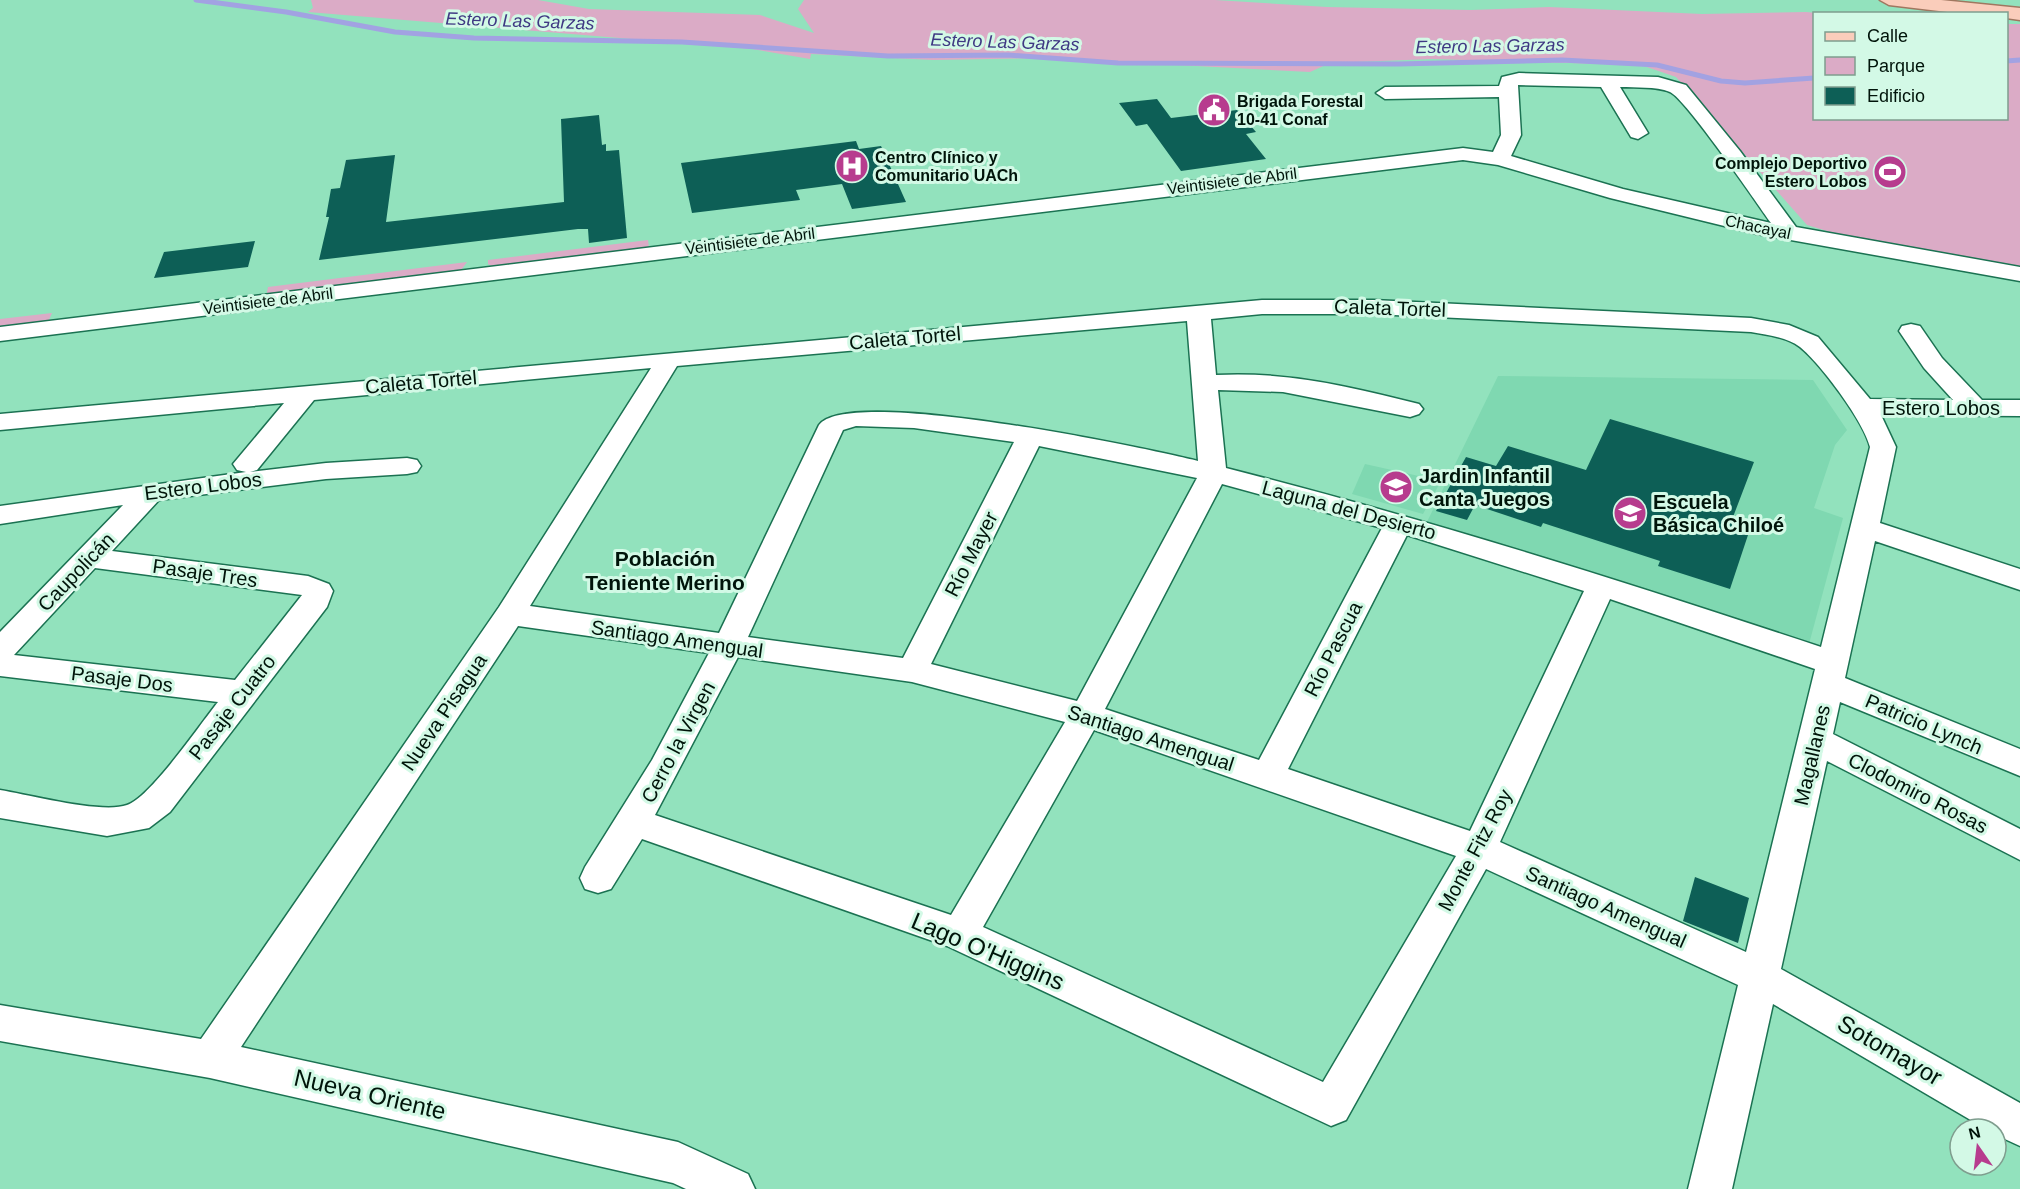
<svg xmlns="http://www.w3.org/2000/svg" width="2020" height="1189" viewBox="0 0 2020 1189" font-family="Helvetica,sans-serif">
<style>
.built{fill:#7fd8b1}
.green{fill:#dbabc6}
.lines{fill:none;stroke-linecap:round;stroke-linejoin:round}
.stream{stroke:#a2a2e2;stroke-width:5}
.building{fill:#0d5f56}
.minor-casing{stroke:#1b7252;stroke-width:3}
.major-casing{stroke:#a07760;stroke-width:3}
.minor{fill:#fff;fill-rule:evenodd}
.major{fill:#facdbb;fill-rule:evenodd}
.labels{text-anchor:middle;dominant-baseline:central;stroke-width:6;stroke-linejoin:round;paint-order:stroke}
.far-poi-label{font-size:16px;font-weight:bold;fill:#00140a;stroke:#d3f9e6;text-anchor:start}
.far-street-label{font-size:16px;fill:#00140a;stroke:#d3f9e6}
.far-water-label{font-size:18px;font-style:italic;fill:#3f3883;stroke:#d3f9e6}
.street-label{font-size:20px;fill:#00140a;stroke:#d3f9e6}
.poi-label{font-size:20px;font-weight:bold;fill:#00140a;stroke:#d3f9e6;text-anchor:start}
.neighbourhood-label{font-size:21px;font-weight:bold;fill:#00140a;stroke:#d3f9e6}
.near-street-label{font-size:24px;fill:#00140a;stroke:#d3f9e6}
</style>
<rect width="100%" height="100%" fill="#92e2bd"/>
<!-- built -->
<path class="built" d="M1498 376 1813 380 1847 430 1835 445 1814 508 1843 518 1809 644 1426 524Z
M1365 464 1441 481 1423 514 1352 494Z"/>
<!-- green -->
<path class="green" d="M311 0H538L589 9 760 15 814 33 798 9 804 0H1215L1327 7 1471 10 1549 7 1702 14 1806 12 1817 13 1814 14V118H2006L2007 24H2020V267L1837 234 1807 225 1676 77 1641 65 1432 59 1330 63 1310 72 1046 58 933 60 811 54 810 59 752 49 308 12 313 8Z
M648 240 649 247 644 251 495 268 488 264V260Z
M467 262 459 273 266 297 268 287Z
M52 313 47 324 0 330V319Z"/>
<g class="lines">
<!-- stream -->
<path class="stream" d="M196 0 286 12 395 32 474 38 682 42 888 56 1008 55 1118 63 1398 64 1562 60 1657 65 1721 81 1745 83 1814 78
M2006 61 2020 60"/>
</g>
<!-- building -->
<path class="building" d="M1157 99 1171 118 1237 110 1256 132 1246 134 1266 159 1181 171 1147 124 1136 126 1119 103Z
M599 115 602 145 606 144V151L619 150 627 238 589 243 588 229H578L319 260 329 217H326L331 189 340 188 346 160 395 155 386 222 564 202 561 119Z
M856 141 859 149 881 146 906 202 852 209 842 184 796 190 800 200 692 213 681 163Z
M255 241 248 267 154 278 164 252Z
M1610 419 1754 462 1733 517 1752 523 1730 589 1658 566 1660 561 1543 523 1541 527 1475 505 1467 520 1436 511 1466 457 1496 466 1508 446 1586 470Z
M1695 877 1749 898 1738 943 1683 921Z"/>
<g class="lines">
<!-- minor casing -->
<g class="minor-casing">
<path id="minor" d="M1519 73 1658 77 1686 85 1740 151 1796 227 2020 267V281L1757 234 1610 198 1498 165 1463 160 0 341V327L1463 148 1493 152 1501 135 1499 97 1385 99 1376 93 1385 87 1499 86 1502 77ZM1518 85 1601 87 1631 137 1638 139 1648 133 1620 87C1636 88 1655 86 1670 92 1686 99 1756 202 1771 223L1623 189 1511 156 1521 135Z
M1262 300H1373L1751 318 1789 325 1818 337 1870 399 1953 400 1924 368 1899 331 1902 326 1911 324 1920 326 1942 358 1982 400H2020V416L1881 415 1896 447 1880 523 2020 569V590L1875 541 1845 678 2020 749V776L1840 702 1833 734 2020 829V860L1827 761 1781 969 2020 1103V1146L1996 1135V1129H1986L1773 1004 1732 1189H1688L1738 985 1486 869 1346 1120 1331 1126 947 946 642 839 611 889 598 893 585 889 580 878 585 867 652 760 709 653 518 626 241 1047 678 1142 748 1174 755 1189H686L673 1183 210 1078 0 1041V1005L201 1039 499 607 651 368 314 400 257 470 250 472 326 463 407 458 417 460 421 466 417 472 407 474 326 479 159 500 112 551 308 576 329 584 333 591 327 607 170 812 149 828 107 836 0 818V790C30 795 102 814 127 805 150 798 201 723 218 702L0 676V632L123 505 0 524V506L246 472 237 470 233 464 284 403 0 430V414ZM1262 314H1373L1751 332C1767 335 1787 337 1800 347 1821 364 1864 422 1870 447L1821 647C1623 581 1427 519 1226 468L1218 390 1283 392 1410 417 1419 414 1423 409 1419 404C1353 387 1285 371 1216 375L1211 319ZM1187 321 1198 461C1146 448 847 385 819 425L719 633 530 606 677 366ZM856 426 914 428 1014 442 903 658 748 637 843 430ZM1039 446 1197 478 1077 701 931 664ZM1222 484 1382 528 1259 760 1105 709ZM1407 535 1584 591 1470 831 1288 769ZM95 568 302 595 235 680 14 655ZM1610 599 1815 669 1746 952 1500 842ZM738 657 912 682 1065 722 951 915 655 815ZM1094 730 1456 856 1323 1082 983 927Z"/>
</g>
<!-- major casing -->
<g class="major-casing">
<path id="major" d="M1880 0H1941L2020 8V20L2006 18V14H1964L1889 5Z"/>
</g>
<!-- minor -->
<use href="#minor" class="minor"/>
<!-- major -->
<use href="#major" class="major"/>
</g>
<!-- icons -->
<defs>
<g id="civic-disc" transform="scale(1.725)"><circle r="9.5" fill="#b73c8e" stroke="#d3f9e6"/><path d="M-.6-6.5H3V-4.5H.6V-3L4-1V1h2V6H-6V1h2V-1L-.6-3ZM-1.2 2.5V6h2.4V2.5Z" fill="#fff"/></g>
<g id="hospital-disc" transform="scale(1.725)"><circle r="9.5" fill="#b73c8e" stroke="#d3f9e6"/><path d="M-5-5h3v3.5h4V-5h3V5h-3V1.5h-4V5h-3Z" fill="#fff"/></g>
<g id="stadium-disc" transform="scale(1.725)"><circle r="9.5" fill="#b73c8e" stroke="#d3f9e6"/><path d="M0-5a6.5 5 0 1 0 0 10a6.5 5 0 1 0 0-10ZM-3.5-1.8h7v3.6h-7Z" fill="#fff"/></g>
<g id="school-disc" transform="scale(1.725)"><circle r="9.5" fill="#b73c8e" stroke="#d3f9e6"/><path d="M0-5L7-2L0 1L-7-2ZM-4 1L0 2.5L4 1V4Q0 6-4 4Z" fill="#fff"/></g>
</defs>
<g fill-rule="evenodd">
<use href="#civic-disc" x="1214" y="110"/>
<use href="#hospital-disc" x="852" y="166"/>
<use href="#stadium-disc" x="1890" y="172"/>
<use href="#school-disc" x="1396" y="487"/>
<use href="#school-disc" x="1630" y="513"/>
</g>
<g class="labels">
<!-- far-poi labels -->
<g class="far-poi-label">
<text x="1237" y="101">Brigada Forestal<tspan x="1237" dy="18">10-41 Conaf</tspan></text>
<text x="875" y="157">Centro Clínico y<tspan x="875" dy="18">Comunitario UACh</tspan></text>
<text x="1867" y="163" text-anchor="end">Complejo Deportivo<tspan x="1867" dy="18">Estero Lobos</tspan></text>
</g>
<!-- far-street labels -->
<g class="far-street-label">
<text transform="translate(1232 181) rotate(-7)">Veintisiete de Abril</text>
<text transform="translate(1758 227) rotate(12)">Chacayal</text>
<text transform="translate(750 241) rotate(-7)">Veintisiete de Abril</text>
<text transform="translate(268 301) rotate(-7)">Veintisiete de Abril</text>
</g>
<!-- far-water labels -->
<g class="far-water-label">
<text transform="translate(520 21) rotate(2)">Estero Las Garzas</text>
<text transform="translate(1005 42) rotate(2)">Estero Las Garzas</text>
<text transform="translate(1490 46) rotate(-1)">Estero Las Garzas</text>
</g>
<!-- street labels -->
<g class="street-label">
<text transform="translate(1390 308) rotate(2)">Caleta Tortel</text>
<text transform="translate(905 338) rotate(-5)">Caleta Tortel</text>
<text transform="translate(421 382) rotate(-5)">Caleta Tortel</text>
<text x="1941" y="408">Estero Lobos</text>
<text transform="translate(203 486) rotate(-7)">Estero Lobos</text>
<text transform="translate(1349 510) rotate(15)">Laguna del Desierto</text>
<text transform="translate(971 554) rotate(-63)">Río Mayer</text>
<text transform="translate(76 572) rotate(-46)">Caupolicán</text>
<text transform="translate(205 573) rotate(8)">Pasaje Tres</text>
<text transform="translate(677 639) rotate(8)">Santiago Amengual</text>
<text transform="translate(1333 649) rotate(-63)">Río Pascua</text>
<text transform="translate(122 679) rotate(7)">Pasaje Dos</text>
<text transform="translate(232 707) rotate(-52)">Pasaje Cuatro</text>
<text transform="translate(444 712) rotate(-56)">Nueva Pisagua</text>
<text transform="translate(1924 724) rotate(23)">Patricio Lynch</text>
<text transform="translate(1151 738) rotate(18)">Santiago Amengual</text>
<text transform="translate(678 742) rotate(-62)">Cerro la Virgen</text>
<text transform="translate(1812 755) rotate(-77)">Magallanes</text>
<text transform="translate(1918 793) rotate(27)">Clodomiro Rosas</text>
<text transform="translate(1475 850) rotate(-62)">Monte Fitz Roy</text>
<text transform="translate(1606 907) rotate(24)">Santiago Amengual</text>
</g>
<!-- poi labels -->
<g class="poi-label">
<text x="1419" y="476">Jardin Infantil<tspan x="1419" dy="23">Canta Juegos</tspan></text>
<text x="1653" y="502">Escuela<tspan x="1653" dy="23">Básica Chiloé</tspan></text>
</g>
<!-- neighbourhood labels -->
<g class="neighbourhood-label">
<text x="665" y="558">Población<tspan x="665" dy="24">Teniente Merino</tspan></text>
</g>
<!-- near-street labels -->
<g class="near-street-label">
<text transform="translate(988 951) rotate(23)">Lago O'Higgins</text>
<text transform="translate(1890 1050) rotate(30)">Sotomayor</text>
<text transform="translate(370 1094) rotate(13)">Nueva Oriente</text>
</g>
</g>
<!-- legend -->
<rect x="1813" y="12" width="195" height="108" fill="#d3f9e6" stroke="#7f9d8e" stroke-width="1.5"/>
<rect x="1825" y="32" width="30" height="9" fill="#facdbb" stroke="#7f9d8e" stroke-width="1.5"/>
<text x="1867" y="42" font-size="18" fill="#00140a">Calle</text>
<rect x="1825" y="57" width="30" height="18" fill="#dbabc6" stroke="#7f9d8e" stroke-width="1.5"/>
<text x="1867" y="72" font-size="18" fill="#00140a">Parque</text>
<rect x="1825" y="87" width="30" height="18" fill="#0d5f56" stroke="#7f9d8e" stroke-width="1.5"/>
<text x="1867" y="102" font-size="18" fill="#00140a">Edificio</text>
<!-- north arrow -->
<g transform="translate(1978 1147) rotate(346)"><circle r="28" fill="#d3f9e6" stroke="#7f9d8e" stroke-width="1.5"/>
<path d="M0-4.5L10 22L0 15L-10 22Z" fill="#b73c8e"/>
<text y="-9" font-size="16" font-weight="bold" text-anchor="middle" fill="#00140a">N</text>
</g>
</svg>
